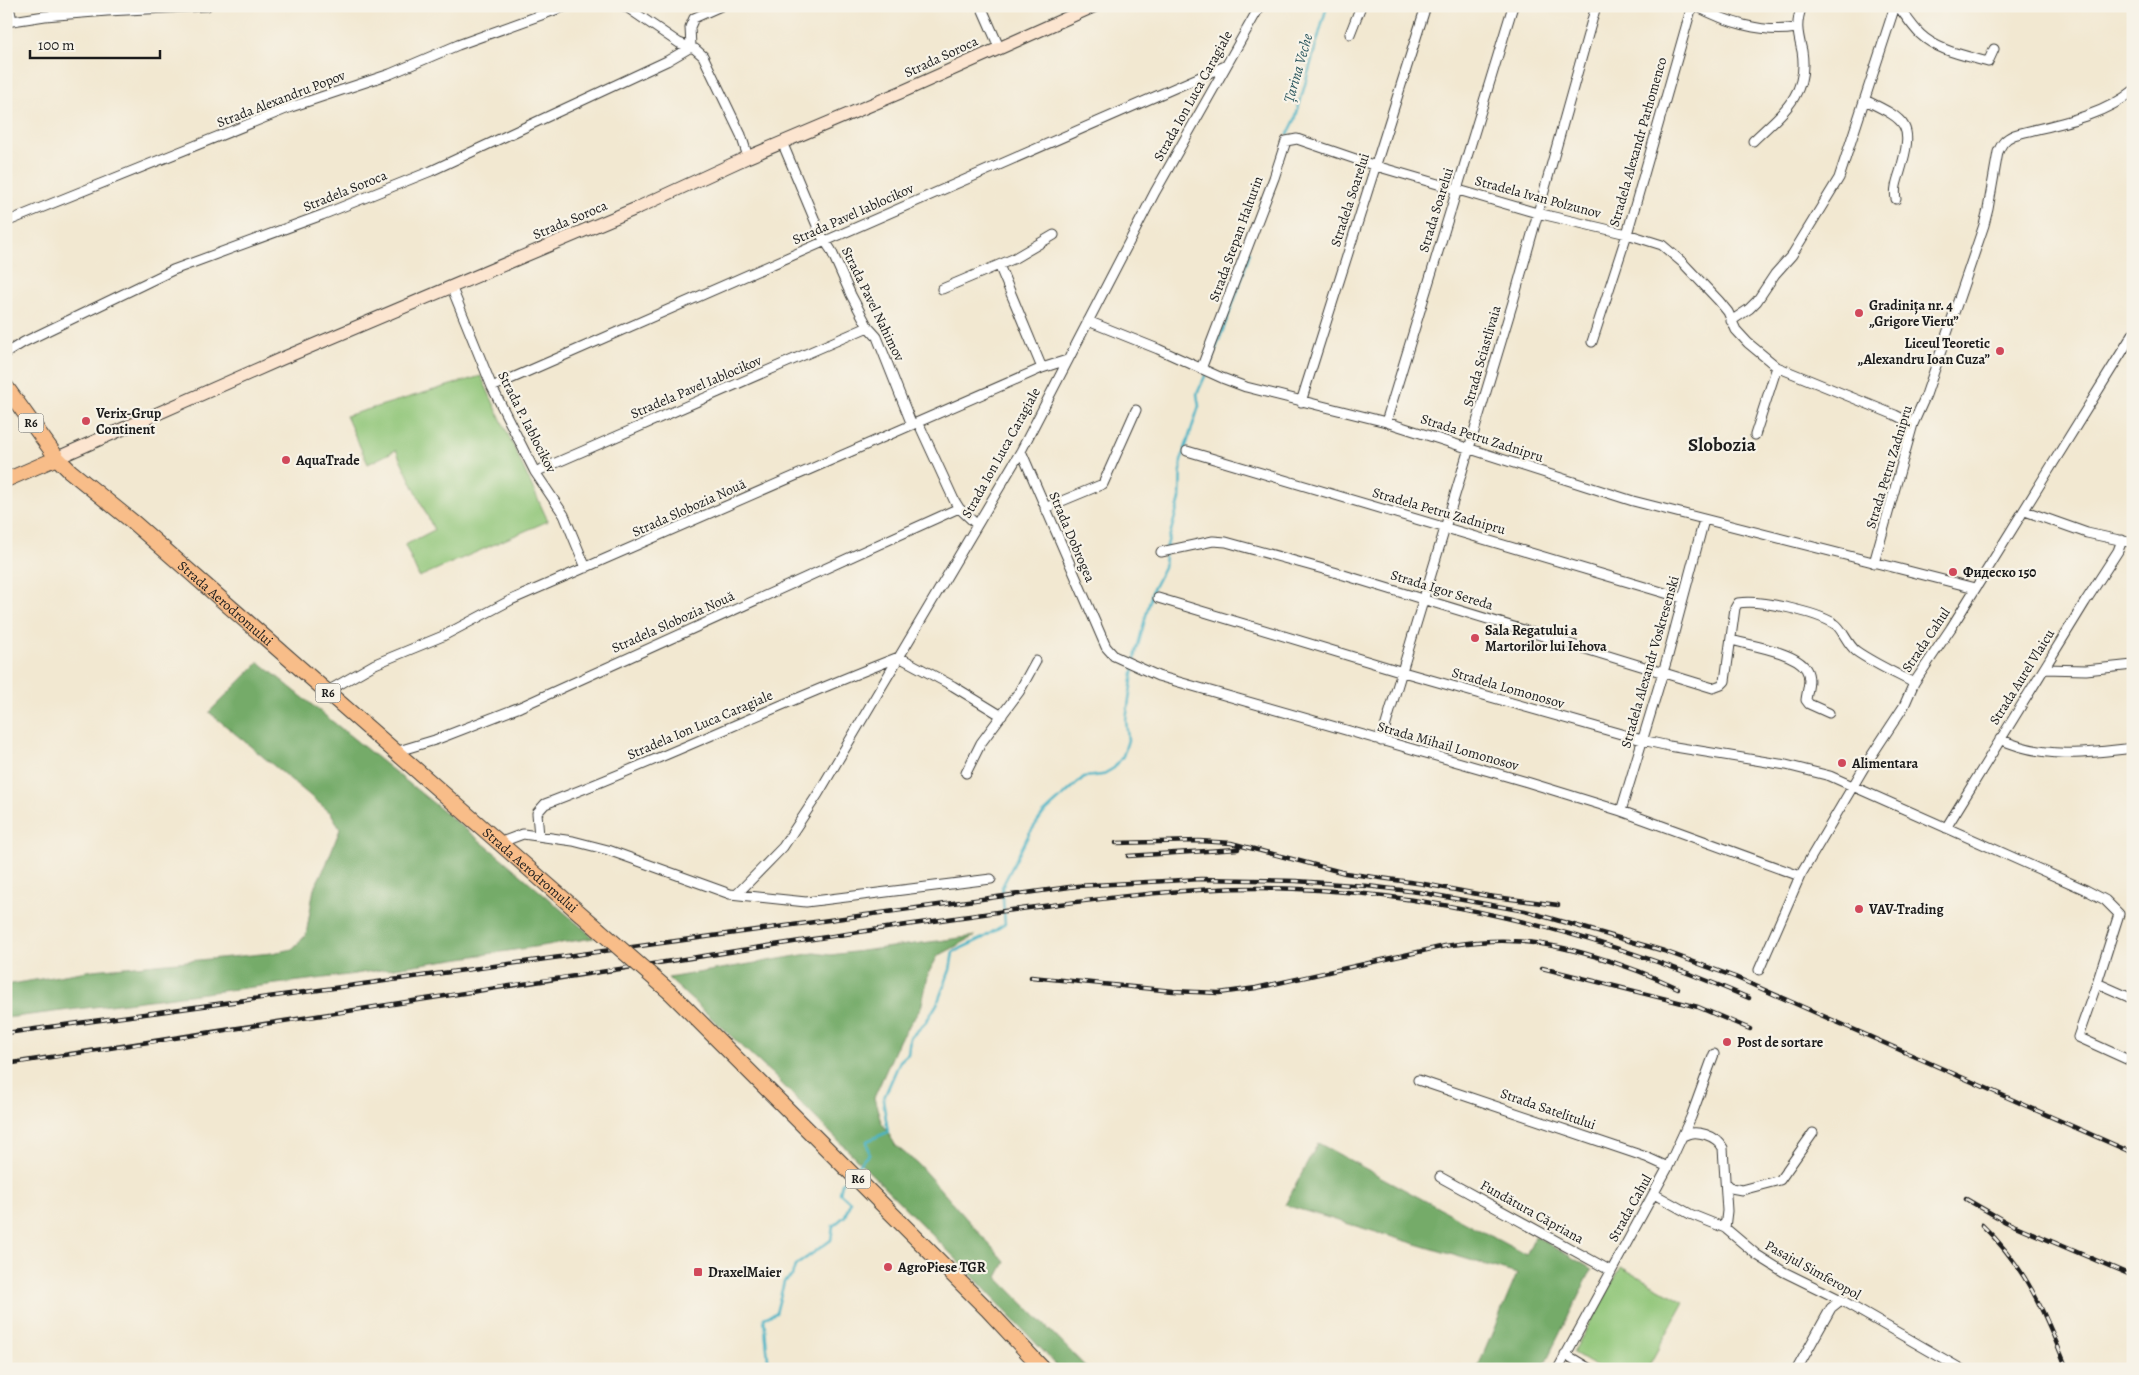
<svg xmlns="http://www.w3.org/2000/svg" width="2139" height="1375" viewBox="0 0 2139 1375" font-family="Alegreya,serif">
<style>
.green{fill:#91c679;stroke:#56714a}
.forest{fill:#74ab69;stroke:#486442}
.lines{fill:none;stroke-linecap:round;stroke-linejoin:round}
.stream{stroke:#49b4c6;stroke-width:2.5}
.street-casing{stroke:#3c3b37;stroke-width:11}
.secondary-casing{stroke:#3c3b37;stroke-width:14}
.primary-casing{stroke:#3c3b37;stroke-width:16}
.highway-casing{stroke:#3c3b37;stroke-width:17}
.street{stroke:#fff;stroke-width:9}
.secondary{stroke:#fce5d0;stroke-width:12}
.primary{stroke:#f8bd89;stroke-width:14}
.highway{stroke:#f8bd89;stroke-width:15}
.rail-casing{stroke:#1c1c1c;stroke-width:4.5}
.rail{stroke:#f7f3e8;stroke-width:2.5;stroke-dasharray:8;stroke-linecap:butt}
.highway-bridge-casing{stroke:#3c3b37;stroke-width:17;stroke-linecap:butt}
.highway-bridge{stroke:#f8bd89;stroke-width:15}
.poi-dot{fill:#d1495b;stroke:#f7f3e8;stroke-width:2}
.labels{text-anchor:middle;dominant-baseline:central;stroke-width:4.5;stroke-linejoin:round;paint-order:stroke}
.shield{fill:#f7f3e8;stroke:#5e5c59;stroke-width:1}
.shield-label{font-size:12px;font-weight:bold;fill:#1c1c1c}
.street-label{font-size:14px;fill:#1c1c1c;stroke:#f7f3e8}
.poi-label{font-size:14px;font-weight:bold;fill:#1c1c1c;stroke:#f7f3e8;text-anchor:start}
.water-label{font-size:15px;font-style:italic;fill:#2e5960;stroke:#f7f3e8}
.district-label{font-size:19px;font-weight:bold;fill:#1c1c1c;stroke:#f7f3e8}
</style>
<rect width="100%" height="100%" fill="#f7f3e8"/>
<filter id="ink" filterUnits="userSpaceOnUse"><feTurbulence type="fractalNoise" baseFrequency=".02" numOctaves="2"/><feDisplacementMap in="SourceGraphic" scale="10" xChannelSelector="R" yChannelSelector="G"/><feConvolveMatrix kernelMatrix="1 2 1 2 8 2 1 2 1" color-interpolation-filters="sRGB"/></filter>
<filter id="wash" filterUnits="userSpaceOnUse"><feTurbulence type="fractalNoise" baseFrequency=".0096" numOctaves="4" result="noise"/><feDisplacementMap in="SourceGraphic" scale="20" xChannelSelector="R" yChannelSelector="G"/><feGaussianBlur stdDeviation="1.12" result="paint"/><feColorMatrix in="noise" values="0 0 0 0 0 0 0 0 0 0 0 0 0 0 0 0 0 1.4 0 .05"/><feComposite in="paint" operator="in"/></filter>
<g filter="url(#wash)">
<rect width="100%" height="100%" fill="#f2e8d1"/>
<!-- green -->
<path class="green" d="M481 376 548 521 419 577 405 545 434 530 396 450 368 464 346 416Z
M1621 1267 1684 1302 1647 1369H1601L1573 1353Z"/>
<!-- forest -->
<path class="forest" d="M259 662 500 857 594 938 348 975 6 1018V985L93 970 272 953 292 949 306 935 314 888 326 865 340 829 331 813 209 712Z
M975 936 938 956 929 972 921 1008 900 1039 874 1098 881 1121 896 1146 918 1164 1005 1262 997 1277 1088 1369H1060L965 1268 772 1074 668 978 814 953 831 955Z
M1318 1143 1526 1255 1535 1236 1592 1269 1542 1369H1477L1517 1274 1285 1205Z"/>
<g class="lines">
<!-- stream -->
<path class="stream" d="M1288 134 1295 120 1327 6
M1208 369 1237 293 1250 252
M1166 549 1180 499 1181 461 1199 406 1197 394 1206 374
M855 1168 869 1154 867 1141 888 1132 883 1100 900 1061 908 1054 910 1038 926 1022 937 1004 950 970 953 952 983 938 1005 924 1002 887 1029 834 1043 814 1084 777 1102 775 1114 768 1123 756 1128 740 1126 720 1136 653 1153 589 1164 568 1165 554
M769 1369 764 1318 776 1313 784 1282 792 1276 795 1266 831 1240 833 1226 845 1216 850 1202 840 1193 842 1183 848 1176"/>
</g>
</g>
<g filter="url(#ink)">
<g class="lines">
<!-- street casing -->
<g class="street-casing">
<path id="street" d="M9 6 12 21
M625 6 679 43 695 49 703 56 741 135 748 157
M981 6 999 47
M1696 6C1726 22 1763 34 1796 28
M1898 6C1905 15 1912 26 1920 34 1938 51 1964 55 1988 62L1994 49
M6 22 45 16 107 11 207 6
M1350 34 1361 6
M1865 100C1908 121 1914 124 1900 172 1897 181 1894 190 1896 199
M1753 141C1782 113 1809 95 1802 51 1798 34 1795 24 1802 6
M782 142 821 235 831 250 851 295 868 327 877 337 912 425
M6 222 291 107 390 74 458 45 566 6
M999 265 1042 368
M451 286 492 387 535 472 564 515 586 568
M942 289 1013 259 1054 235
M1088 321 1158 349 1222 378 1246 387 1386 422 1633 501 1975 588
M1731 321 1749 309 1757 301 1775 274 1792 255 1839 178 1895 6
M1592 342 1627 234 1692 6
M6 353 24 342 173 270 322 215 431 171 667 61 691 47 690 27 694 18 721 6
M1201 369 1274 178 1286 141 1297 139 1376 166 1537 213 1627 234 1662 245 1682 262 1719 301 1728 312 1736 330 1748 343 1777 367 1895 415 1913 424
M492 387 1225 66
M1301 402 1426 6
M918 422 954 500 959 508 976 524
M1386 422 1513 6
M1755 435 1777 367
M1021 451 1106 647 1114 656 1158 676 1527 782 1621 811 1800 876
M1187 451 1682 598
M535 472 868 327
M1045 508 1103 484 1136 410
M2025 511 2087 533 2133 543
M1161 552 1213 541 1226 542 1334 572 1713 688 1721 685 1725 681 1735 608 1738 603C1759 599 1816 612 1835 624 1842 628 1847 644 1856 651 1873 663 1895 673 1914 683
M1874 563 1913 424 1926 395 1984 225 1988 209 1998 152C2002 143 2005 139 2014 135 2054 124 2100 118 2133 91
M1158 598 1403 672 1642 740 1669 746 1786 765 1830 776 2086 890 2105 900 2119 914 2097 983
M1731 640C1749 645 1796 652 1806 669 1812 679 1807 690 1806 700L1809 704 1829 713
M2044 669 2086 670 2133 665
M326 692 375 664 443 636 511 600 1042 368 1067 360
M2000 739C2043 759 2086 754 2133 748
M1381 741 1513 302 1596 6
M395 752 435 740 520 707 959 508
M966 773 981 743 1019 692 1036 661
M1621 811 1667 659 1704 520
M1946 828 2085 602 2118 551 2122 540
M539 836 537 813 545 804C664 759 779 703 899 657L953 686 1002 716
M499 843 523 834 573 841 608 850 730 894 806 902 991 879
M737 894 783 847 818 794 1021 451 1155 192 1260 6
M1759 970 1800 876 1866 764 1904 706 1914 683 1951 628 2133 334
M2133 999 2097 983 2078 1037 2133 1062
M1418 1080 1646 1157 1668 1167
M1683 1136C1696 1128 1717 1136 1723 1148L1727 1211 1725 1228
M1440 1177 1611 1271
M1726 1183 1731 1188 1742 1190 1780 1180 1813 1133
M1654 1194 1690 1214 1725 1228 1757 1255 1784 1272 1841 1300 1961 1369
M1565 1354 1590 1369
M1558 1369 1668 1167 1691 1117 1714 1054
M1797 1369 1831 1308 1841 1300"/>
</g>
<!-- secondary casing -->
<g class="secondary-casing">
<path id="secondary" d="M57 458 281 359 635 209 748 157 906 90 1094 6"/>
</g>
<!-- primary casing -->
<g class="primary-casing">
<path id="primary" d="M6 480 57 458"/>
</g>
<!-- highway casing -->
<g class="highway-casing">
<g id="highway">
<path id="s1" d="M6 387 57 458 70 471 133 522 598 929"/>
<path d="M670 992 987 1309 1043 1369"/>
</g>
</g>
<!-- street -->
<use href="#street" class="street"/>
<!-- secondary -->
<use href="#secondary" class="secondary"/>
<!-- primary -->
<use href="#primary" class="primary"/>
<!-- highway -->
<use href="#highway" class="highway"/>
<!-- rail casing -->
<g class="rail-casing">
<path id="rail" d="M1116 843 1199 841 1231 843 1345 873 1424 884 1488 896 1558 905
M1128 856 1238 849
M1542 968 1698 1007 1750 1029
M1031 977 1173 991 1219 993 1256 988 1445 946C1466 943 1488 940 1509 941 1562 942 1631 966 1678 988
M6 1033 1077 886 1201 879 1296 881 1367 886 1418 892 1525 911 1664 951 1735 977 2133 1153
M6 1064C250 1028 493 987 736 951 839 935 941 919 1044 906 1115 897 1186 888 1257 888 1424 888 1596 932 1749 998
M1966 1199 2006 1222 2133 1276
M1982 1225C2026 1267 2045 1313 2067 1369"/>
</g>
<!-- rail -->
<use href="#rail" class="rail"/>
<!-- highway-bridge casing -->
<g class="highway-bridge-casing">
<path id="highway-bridge" d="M598 929 670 992"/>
</g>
<!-- highway-bridge -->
<use href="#highway-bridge" class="highway-bridge"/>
</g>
</g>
<!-- markers -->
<g class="poi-dot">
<circle cx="1859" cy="313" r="5"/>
<circle cx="2000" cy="351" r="5"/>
<circle cx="86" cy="421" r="5"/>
<circle cx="286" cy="460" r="5"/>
<circle cx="1953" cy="572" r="5"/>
<circle cx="1475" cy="638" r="5"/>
<circle cx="1842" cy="763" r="5"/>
<circle cx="1859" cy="909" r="5"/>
<circle cx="1727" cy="1042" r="5"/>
<circle cx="888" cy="1267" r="5"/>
<rect x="693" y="1267" width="10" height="10" rx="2.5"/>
</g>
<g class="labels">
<!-- shield labels -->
<g class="shield">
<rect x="18.5" y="413.5" width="25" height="19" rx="4"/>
<rect x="315.5" y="683.5" width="25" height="19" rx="4"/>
<rect x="845.5" y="1169.5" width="25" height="19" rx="4"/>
</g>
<g class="shield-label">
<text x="31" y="423">R6</text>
<text x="328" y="693">R6</text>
<text x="858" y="1179">R6</text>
</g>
<!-- street labels -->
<g class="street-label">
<text transform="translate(941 57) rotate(-25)">Strada Soroca</text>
<text transform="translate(1193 96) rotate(-61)">Strada Ion Luca Caragiale</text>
<text transform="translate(281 99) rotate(-21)">Strada Alexandru Popov</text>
<text transform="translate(1638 142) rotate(-74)">Stradela Alexandr Parhomenco</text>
<text transform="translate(345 191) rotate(-22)">Stradela Sorocа</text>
<text transform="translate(1538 197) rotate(15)">Stradela Ivan Polzunov</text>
<text transform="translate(1350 200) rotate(-72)">Stradela Soarelui</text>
<text transform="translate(1436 210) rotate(-73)">Strada Soarelui</text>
<text transform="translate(853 214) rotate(-24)">Strada Pavel Iablocikov</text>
<text transform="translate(570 220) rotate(-23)">Strada Soroca</text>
<text transform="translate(1236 239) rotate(-70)">Strada Stepan Halturin</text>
<text transform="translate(873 304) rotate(64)">Strada Pavel Nahimov</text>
<text transform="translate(1482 356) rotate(-74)">Strada Sciastlivaia</text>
<text transform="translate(696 387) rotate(-23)">Stradela Pavel Iablocikov</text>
<text transform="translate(527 422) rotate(63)">Strada P. Iablocikov</text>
<text transform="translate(1482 438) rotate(18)">Strada Petru Zadnipru</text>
<text transform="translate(1001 453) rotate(-61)">Strada Ion Luca Caragiale</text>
<text transform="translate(1889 467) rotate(-73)">Strada Petru Zadnipru</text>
<text transform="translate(689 508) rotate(-24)">Strada Slobozia Nouă</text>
<text transform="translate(1439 511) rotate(16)">Stradela Petru Zadnipru</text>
<text transform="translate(1072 537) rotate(67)">Strada Dobrogea</text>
<text transform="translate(1442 590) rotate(17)">Strada Igor Sereda</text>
<text stroke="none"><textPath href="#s1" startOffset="310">Strada Aerodromului</textPath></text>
<text transform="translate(673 622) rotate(-24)">Stradela Slobozia Nouă</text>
<text transform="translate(1926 640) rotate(-56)">Strada Cahul</text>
<text transform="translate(1650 662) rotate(-74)">Stradela Alexandr Voskresenski</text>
<text transform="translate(2022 677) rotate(-58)">Strada Aurel Vlaicu</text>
<text transform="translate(1508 688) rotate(16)">Stradela Lomonosov</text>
<text transform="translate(700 725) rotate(-23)">Stradela Ion Luca Caragiale</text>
<text transform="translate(1448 746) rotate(16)">Strada Mihail Lomonosov</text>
<text stroke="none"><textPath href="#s1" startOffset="715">Strada Aerodromului</textPath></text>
<text transform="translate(1548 1109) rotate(19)">Strada Satelitului</text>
<text transform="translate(1630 1208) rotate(-61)">Strada Cahul</text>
<text transform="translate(1532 1212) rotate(29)">Fundătura Căpriana</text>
<text transform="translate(1813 1270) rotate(29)">Pasajul Simferopol</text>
</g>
<!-- poi labels -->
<g class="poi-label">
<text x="1869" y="305">Gradinița nr. 4<tspan x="1869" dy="16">„Grigore Vieru”</tspan></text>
<text x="1990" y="343" text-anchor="end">Liceul Teoretic<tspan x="1990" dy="16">„Alexandru Ioan Cuza”</tspan></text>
<text x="96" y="413">Verix-Grup<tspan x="96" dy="16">Continent</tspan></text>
<text x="296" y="460">AquaTrade</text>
<text x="1963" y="572">Фидеско 150</text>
<text x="1485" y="630">Sala Regatului a<tspan x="1485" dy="16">Martorilor lui Iehova</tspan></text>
<text x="1852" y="763">Alimentara</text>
<text x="1869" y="909">VAV-Trading</text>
<text x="1737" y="1042">Post de sortare</text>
<text x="898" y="1267">AgroPiese TGR</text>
<text x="708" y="1272">DraxelMaier</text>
</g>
<!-- water labels -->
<g class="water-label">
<text transform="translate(1298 68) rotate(-74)">Țarina Veche</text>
</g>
<!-- district labels -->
<g class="district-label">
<text x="1722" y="445">Slobozia</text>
</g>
</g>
<!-- margin -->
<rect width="2139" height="1375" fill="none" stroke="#f7f3e8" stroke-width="25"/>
<!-- scale -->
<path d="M30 50v8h130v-8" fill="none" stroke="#1c1c1c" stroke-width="2.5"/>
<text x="38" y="50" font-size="15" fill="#1c1c1c" stroke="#f7f3e8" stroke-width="4" paint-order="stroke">100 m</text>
</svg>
